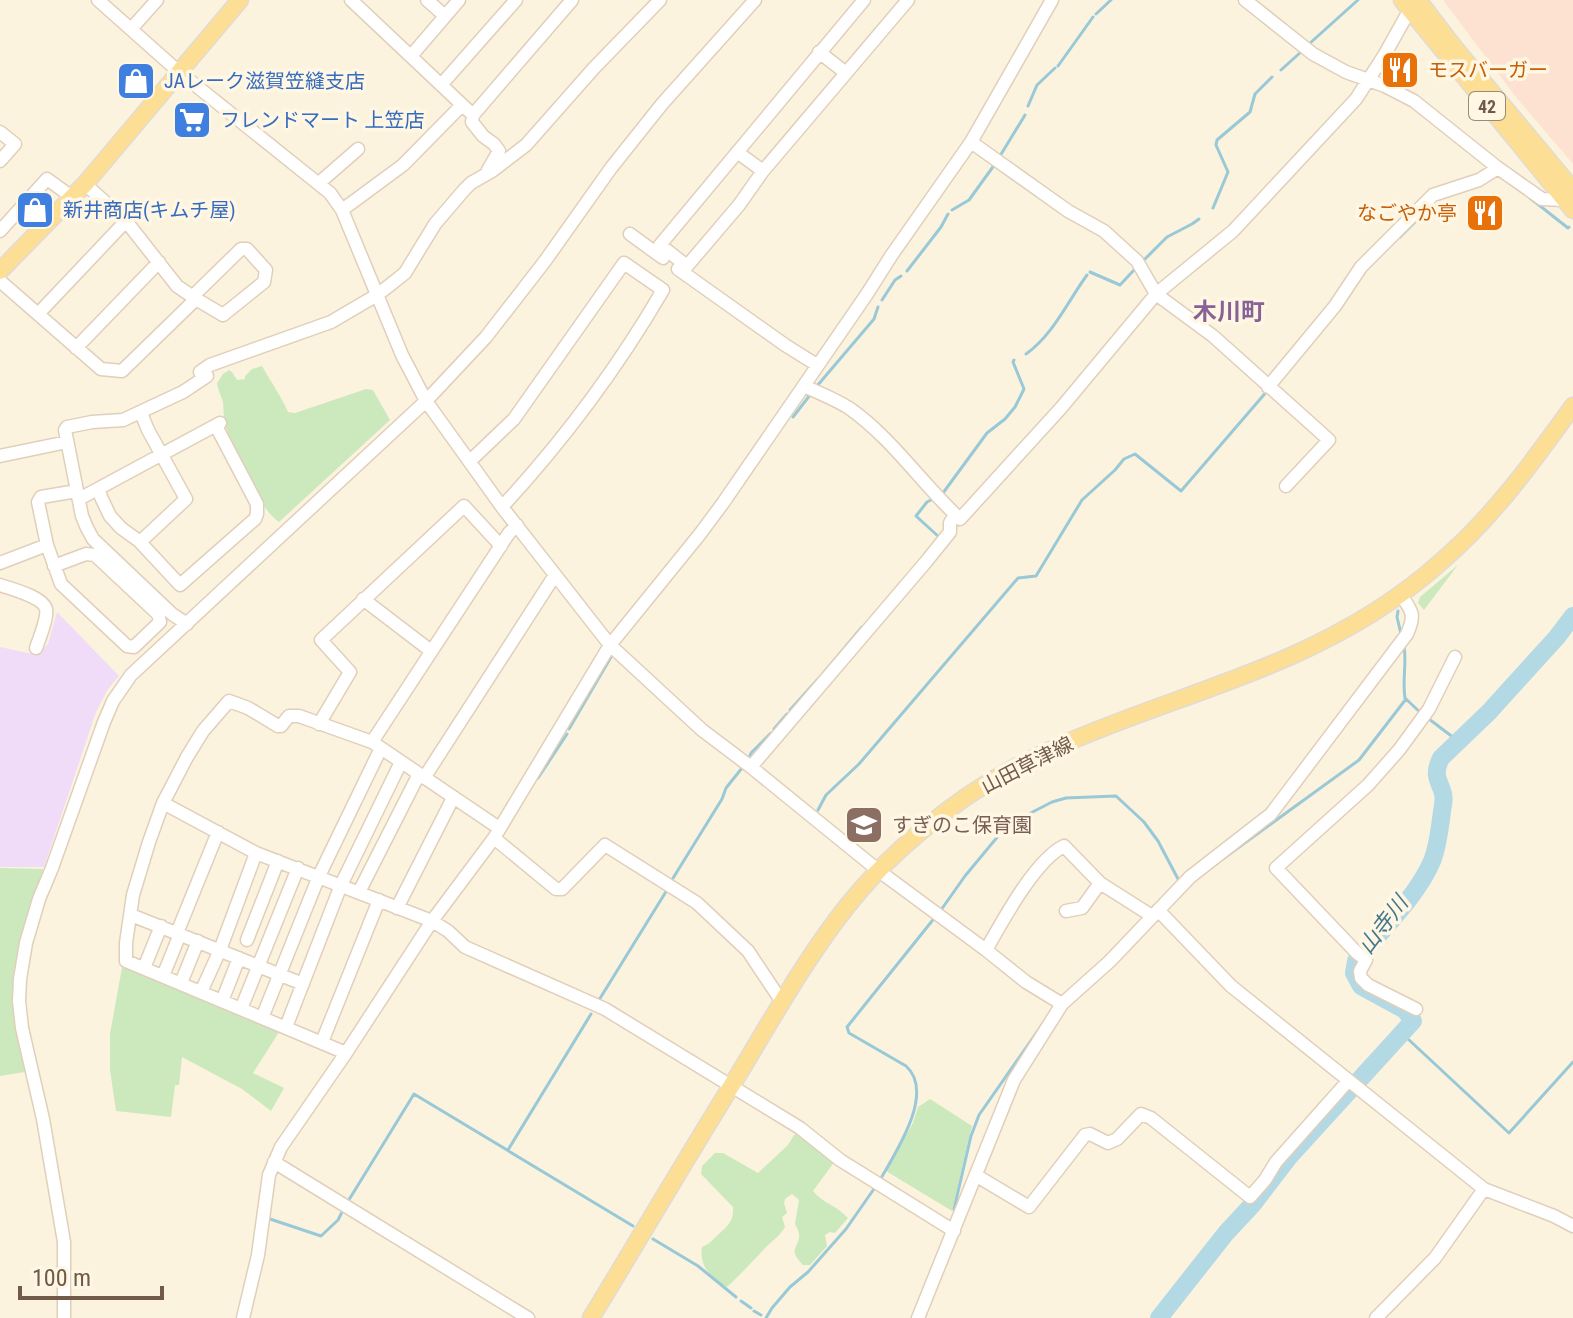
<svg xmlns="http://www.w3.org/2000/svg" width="1573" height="1318" viewBox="0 0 1573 1318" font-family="'Roboto Condensed','Noto Sans JP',sans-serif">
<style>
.commercial{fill:#fde2d1}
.education{fill:#f0dbf8}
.green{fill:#cbe9bd}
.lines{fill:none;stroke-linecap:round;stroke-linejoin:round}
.stream{stroke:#99c8d7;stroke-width:3}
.river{stroke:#b3d9e5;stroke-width:18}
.minor-casing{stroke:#e0cfba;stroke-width:15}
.major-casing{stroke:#e0dbd7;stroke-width:19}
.minor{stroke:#fff;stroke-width:12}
.major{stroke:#fcdf95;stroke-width:16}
.labels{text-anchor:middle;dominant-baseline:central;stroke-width:7;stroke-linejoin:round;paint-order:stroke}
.shield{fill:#fff7e4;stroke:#9c8976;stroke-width:2}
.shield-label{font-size:18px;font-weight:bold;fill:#715a47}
.food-label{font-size:20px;fill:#c56008;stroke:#fff7e4;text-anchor:start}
.shop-label{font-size:20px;fill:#366cbe;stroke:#fff7e4;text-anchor:start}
.street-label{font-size:20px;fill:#715a47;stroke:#fff7e4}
.education-label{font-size:20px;fill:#785e54;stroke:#fff7e4;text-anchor:start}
.water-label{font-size:22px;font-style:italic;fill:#43798c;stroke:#fff7e4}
.quarter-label{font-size:24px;font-weight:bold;fill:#886295;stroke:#fff7e4}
</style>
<rect width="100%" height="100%" fill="#fcf3de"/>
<!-- commercial -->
<path class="commercial" d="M1443 0H1573V164L1515 96Z"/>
<!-- education -->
<path class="education" d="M57 612 119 676 108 689 96 712 44 867H0V647L37 655 48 644Z"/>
<!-- green -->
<path class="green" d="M262 366C271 382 281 396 288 412L295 413 366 389 373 390 390 420 279 522C259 509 232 451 226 427 223 419 224 410 223 402 221 396 218 390 217 383L223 374 229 370 232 372 237 380 245 379V376L252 369Z
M1458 565 1424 610 1418 603 1420 597Z
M0 868 43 869C33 902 19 937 15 972 12 1006 18 1039 25 1072L0 1076Z
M123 962 281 1029 253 1073 284 1088 271 1111 242 1089 182 1057 179 1085H175L171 1117 116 1111 110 1070V1034Z
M930 1099 972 1126 952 1211 886 1171 913 1123 918 1107Z
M800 1133 835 1161 813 1191C822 1203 838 1206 848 1218L835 1233 830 1232 825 1235 827 1246 810 1265H803C782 1244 809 1247 795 1224L799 1200 792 1194 785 1199 784 1203 787 1213 782 1217 785 1227C780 1236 773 1240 766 1247 753 1261 741 1274 727 1287 711 1279 699 1266 702 1247 710 1244 712 1240 718 1235 728 1225 734 1221 733 1207L701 1174 702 1166 715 1153H723L758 1173 788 1145 794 1135Z"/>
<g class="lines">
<!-- stream -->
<path class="stream" d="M1096 14 1111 0
M1309 44 1358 0
M1058 66 1093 17
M1281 70 1302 51
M1028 106 1037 85 1055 68
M1000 156 1025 115
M1530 198 1568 228 1569 227
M1213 208 1228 172 1216 145 1217 140 1250 112 1255 94 1272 77
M952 210 969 200 995 164
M1400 237 1420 217
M1142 262 1167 237 1192 224 1199 219
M907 271 941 227 948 214
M1090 272 1120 285 1134 270
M882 300 895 280 901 276
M1346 300 1357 283
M1026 354C1053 335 1068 301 1087 275
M817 386 874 319 878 307
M793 417 810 395
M943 493 987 433 1005 419 1015 407 1024 389 1013 362 1014 360
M933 499 927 502 916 516 939 537
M1398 611 1397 617 1401 634
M1404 646C1407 663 1402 680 1405 698
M821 676 862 627
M790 710 818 679
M1429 719 1458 741
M569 729 611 657
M774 729 787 714
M749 758 751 753 771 733
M538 778 567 734
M818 810 826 795 859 764 1018 578 1036 576 1082 500 1115 470 1124 459 1135 454 1181 491 1268 390
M1213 866 1359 760 1406 699 1423 715
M670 883 722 799 726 788 742 768
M941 910 965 876 999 835 1019 819 1052 802 1066 798 1116 796 1144 822 1158 841 1178 879 1182 882
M599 1000 667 890
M1408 1039 1509 1133 1573 1062
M508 1150 591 1014
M880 1180C895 1153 936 1093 906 1066L849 1033 847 1027 936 916
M347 1203 414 1094 633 1226
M955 1214 954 1209 971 1136 979 1115 1044 1022
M267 1216V1218L321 1236 338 1220 343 1210
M653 1239 698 1266 736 1297
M741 1301 751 1308
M754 1311 761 1315
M766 1318 772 1308 790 1287 808 1272 846 1229 876 1186"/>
<!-- river -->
<path class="river" d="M1159 1318 1226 1233 1253 1204 1289 1157 1413 1021 1405 1010 1361 986 1354 973 1356 961C1380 932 1418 895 1432 861 1439 844 1440 823 1443 805 1447 784 1429 782 1441 758L1489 712 1557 637 1573 616"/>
<!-- minor casing -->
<g class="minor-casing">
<path id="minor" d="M98 0 179 72 330 193 342 210 402 355 426 401 502 507 610 645 702 730 751 767 879 871 986 950 1026 982 1062 1004
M351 0 473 115 472 122 483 136 494 144 499 151 488 170
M427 0 445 16
M1245 0 1313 54 1346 72 1385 86 1414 101 1498 168 1542 199 1563 200
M131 29 157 0
M819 52 846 73
M411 56 459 0
M441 85 516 0
M473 115 572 0
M0 132 15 144 0 161
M971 142 1068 211 1104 231 1137 261 1156 294 1213 336 1329 440 1286 486
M737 152 763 171
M319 183 358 149
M342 210 403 165 462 105
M0 231 47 179 72 197
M630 234 663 258
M687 266 660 245 864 0
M678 269 785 345 817 365
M682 272 739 205 763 171 908 0
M0 281 101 369 122 371 196 299 177 286 126 221 85 184
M192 297 241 249H247L266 270 264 282 223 315 196 299
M38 314 126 221
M76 348 159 262
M200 372 210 365 331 322 377 295 390 285 405 273 435 224 464 190 471 183 492 171 526 145 594 68 660 0
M804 386C819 393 835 399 849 408 892 438 922 484 960 519L1061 408 1156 294 1233 231 1356 99 1385 54 1413 4
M1268 387 1335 306 1361 267 1433 195 1479 180 1498 168
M0 456 67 442
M470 461 514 419 624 263 663 290C618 367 563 441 502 507
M99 488 101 497 110 516 121 528 139 541 180 585 255 519 257 514V504L216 426
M79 499 220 423
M140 542 186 499 148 430 141 413
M0 563 47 545
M54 566 86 554 95 555 158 614 160 622 134 647 127 646 61 584 47 545 38 502 41 497 77 491
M0 585C12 589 43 597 46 609 48 618 39 639 36 648
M363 599 431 651
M187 624 172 614 93 539 87 528 82 516 65 430 67 427 92 422 123 420 183 392 207 376
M319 724 350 672 321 640 464 506 501 546
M372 742 509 533 517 525
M751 767 925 563 950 532V523L955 515
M424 778 555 575
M163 803 256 853 432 921 448 931 465 947 605 1009 800 1128 840 1160 954 1231
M494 838 556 889H562L605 845 697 903 748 951 782 1002
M359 892 419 774
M397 908 453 798
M1158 910 1231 986 1484 1189 1554 1216 1573 1226
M1066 911 1082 908 1100 883
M131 915 303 984
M177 933 218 832
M247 940 278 861
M986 950C1002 922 1035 860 1064 846L1100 883 1152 916
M144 968 161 926
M163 976 180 934
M181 983 198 941
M201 992 220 950 256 853
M222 1001 239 958
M241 1009 298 868
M1416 1009 1368 985 1361 978 1360 971 1366 960 1357 953 1276 868 1368 785 1399 750 1429 709 1455 657
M262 1018 319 876 381 748
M286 1027 341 885 401 762
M322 1042 379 900
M346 1053 126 961V943L133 895 149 842 163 803 187 757 203 731 229 701 248 708 278 726H281L289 716H299L372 742 499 828
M274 1162 528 1318
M977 1176 1029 1207 1085 1135 1090 1134 1108 1143 1117 1139 1141 1114 1151 1118 1250 1197 1265 1180 1276 1162 1348 1081
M64 1318V1242L43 1119 22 1028 19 1001 20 979 26 943 39 899 52 868 104 722 113 701 131 675 426 401 486 337 545 261 611 168 662 104 755 0
M243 1318 258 1255 269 1175 281 1147 346 1053 432 921 494 838 610 645 700 534 723 503 867 294 891 256 971 142 1052 0
M918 1318 1014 1080 1062 1004 1110 961 1190 877 1271 814 1407 634C1416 614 1412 611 1400 594
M1376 1318 1435 1258 1484 1189"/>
</g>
<!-- major casing -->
<g class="major-casing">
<path id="major" d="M1402 0 1573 210
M1418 0 1454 47 1573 190
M0 271 85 184 240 0
M591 1318C639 1239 686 1159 735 1080 771 1021 805 959 848 905 881 864 923 827 966 797 1064 730 1183 704 1291 656 1345 632 1399 600 1443 560 1494 516 1534 460 1573 406"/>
</g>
<!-- minor -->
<use href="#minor" class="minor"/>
<!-- major -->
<use href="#major" class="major"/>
</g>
<!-- icons -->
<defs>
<g id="restaurant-square" transform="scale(2)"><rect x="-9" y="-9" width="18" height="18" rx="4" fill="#e8710a" stroke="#fff7e4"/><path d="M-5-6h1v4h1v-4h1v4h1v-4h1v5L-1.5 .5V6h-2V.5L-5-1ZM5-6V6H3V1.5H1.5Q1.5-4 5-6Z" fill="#fff"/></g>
<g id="shop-square" transform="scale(2)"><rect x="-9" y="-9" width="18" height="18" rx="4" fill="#3f7fe0" stroke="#fff7e4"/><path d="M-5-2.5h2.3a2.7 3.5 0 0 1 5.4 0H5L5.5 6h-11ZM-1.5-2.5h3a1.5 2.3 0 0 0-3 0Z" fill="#fff"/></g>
<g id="supermarket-square" transform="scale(2)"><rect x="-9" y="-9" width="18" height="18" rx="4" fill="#3f7fe0" stroke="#fff7e4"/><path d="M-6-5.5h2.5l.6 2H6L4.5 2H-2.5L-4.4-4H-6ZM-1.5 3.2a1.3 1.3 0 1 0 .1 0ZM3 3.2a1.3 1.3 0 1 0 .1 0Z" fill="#fff"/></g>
<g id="school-square" transform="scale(2)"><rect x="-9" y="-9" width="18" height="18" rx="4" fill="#8d6e63" stroke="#fff7e4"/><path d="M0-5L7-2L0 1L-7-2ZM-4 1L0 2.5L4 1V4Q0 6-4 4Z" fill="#fff"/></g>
</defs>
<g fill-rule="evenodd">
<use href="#restaurant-square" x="1400" y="70"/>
<use href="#shop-square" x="136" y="81"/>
<use href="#supermarket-square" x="192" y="120"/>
<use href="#shop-square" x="35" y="210"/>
<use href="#restaurant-square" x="1485" y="213"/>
<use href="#school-square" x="864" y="825"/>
</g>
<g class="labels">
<!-- shield labels -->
<rect class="shield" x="1469" y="92" width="36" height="28" rx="6"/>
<g class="shield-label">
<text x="1487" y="106">42</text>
</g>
<!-- food labels -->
<g class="food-label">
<text x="1428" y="70">モスバーガー</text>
<text x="1457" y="213" text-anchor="end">なごやか亭</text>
</g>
<!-- shop labels -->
<g class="shop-label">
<text x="164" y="81">JAレーク滋賀笠縫支店</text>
<text x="220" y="120">フレンドマート 上笠店</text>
<text x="63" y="210">新井商店(キムチ屋)</text>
</g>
<!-- street labels -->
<g class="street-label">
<text transform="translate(1027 765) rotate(-27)">山田草津線</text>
</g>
<!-- education labels -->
<g class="education-label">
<text x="892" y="825">すぎのこ保育園</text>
</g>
<!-- water labels -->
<g class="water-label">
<text transform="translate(1383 925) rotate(-53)">山寺川</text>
</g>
<!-- quarter labels -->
<g class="quarter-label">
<text x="1229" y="312">木川町</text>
</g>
</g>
<!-- scale -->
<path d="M20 1286v12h142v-12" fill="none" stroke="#715a47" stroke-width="4"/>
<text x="32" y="1286" font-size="24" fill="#715a47" stroke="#fff7e4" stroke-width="6" paint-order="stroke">100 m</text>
</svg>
